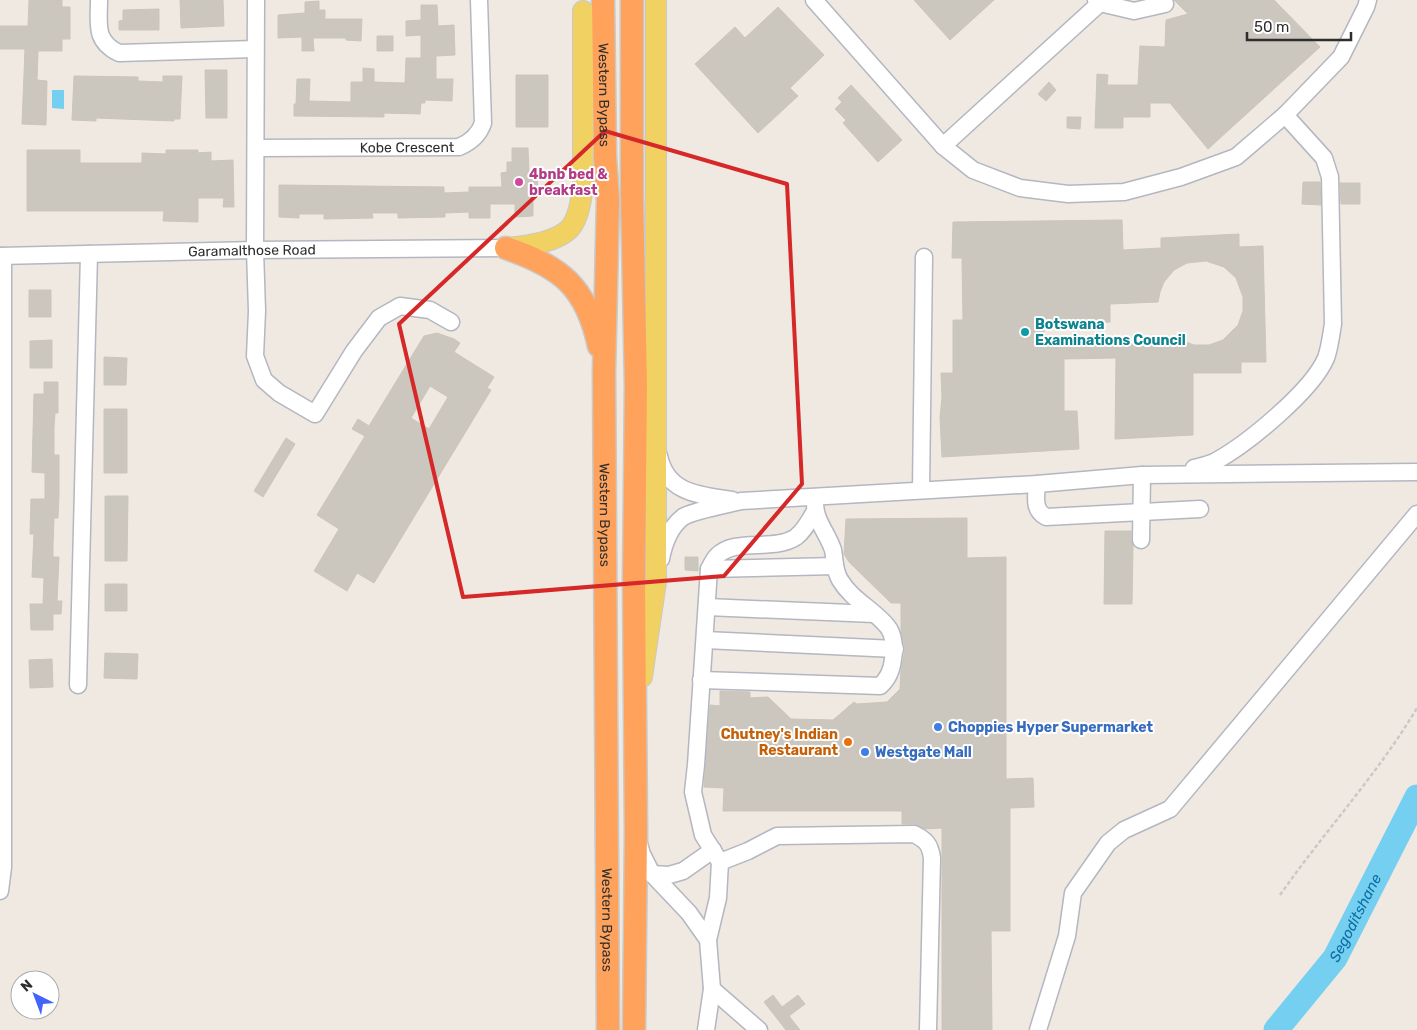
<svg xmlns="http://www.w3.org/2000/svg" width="1417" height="1030" viewBox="0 0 1417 1030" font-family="Rubik,sans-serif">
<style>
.water{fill:#75cff0}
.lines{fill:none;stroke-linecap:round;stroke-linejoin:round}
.river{stroke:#75cff0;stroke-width:25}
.building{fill:#cbc7bf;stroke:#cbc5ba;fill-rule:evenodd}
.minor-casing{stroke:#b4b7c1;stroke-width:19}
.major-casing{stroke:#c9c9c9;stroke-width:22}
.highway-casing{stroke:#c9c9c9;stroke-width:25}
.path{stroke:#c9c9c9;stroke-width:2.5;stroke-dasharray:4 2.5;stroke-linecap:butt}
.minor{stroke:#fff;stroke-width:16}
.major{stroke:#f2d163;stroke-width:20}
.highway{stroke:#ffa35c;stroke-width:22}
.marked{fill:none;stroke:#d62828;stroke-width:4;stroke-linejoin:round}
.hotel-dot{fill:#d1479c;stroke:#fff;stroke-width:2}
.culture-dot{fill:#0f9aa8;stroke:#fff;stroke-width:2}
.shop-dot{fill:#3f7fe0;stroke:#fff;stroke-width:2}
.food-dot{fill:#e8710a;stroke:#fff;stroke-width:2}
.labels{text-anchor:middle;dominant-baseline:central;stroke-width:4;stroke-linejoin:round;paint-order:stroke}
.street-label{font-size:14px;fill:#2e2e2e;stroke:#fff}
.hotel-label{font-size:14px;font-weight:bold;fill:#b23c85;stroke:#fff;text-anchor:start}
.culture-label{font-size:14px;font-weight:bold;fill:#0d838f;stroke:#fff;text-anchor:start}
.shop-label{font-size:14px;font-weight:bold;fill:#366cbe;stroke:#fff;text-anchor:start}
.food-label{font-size:14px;font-weight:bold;fill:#c56008;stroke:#fff;text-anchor:end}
.water-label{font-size:15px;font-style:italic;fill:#0d6fa3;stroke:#fff}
</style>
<rect width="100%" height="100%" fill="#efe9e1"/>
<!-- water -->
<path class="water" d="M52 90H64V109L52 108Z"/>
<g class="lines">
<!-- river -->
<path class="river" id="s1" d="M1276 1030 1335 958 1417 797"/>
</g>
<!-- building -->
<path class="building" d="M29 0H62V7H70V39H62V51H38L37 80 47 81 46 125 22 124 25 49H0V26H28Z
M180 0H223L224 26 181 28Z
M914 0H994L950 40Z
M1174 0H1274L1320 47 1208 149 1170 103H1150V117H1123V128H1095L1097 74 1108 75 1107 85H1138L1140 46 1165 47 1166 20 1188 14Z
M319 1V10H325V19H362L361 41 346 40V38H313L314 51H302V37L278 38V15L305 13V2Z
M421 5H437L438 26 454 25 455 55 436 56V79H453L452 101 425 100V103H421L420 114 384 113V117L294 116V104H296L297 79H310L309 101 351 102V82H363V68L374 69V82L405 83 406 58H421V35L406 36V21L421 20Z
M778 7 824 55 790 88 798 96 758 133 695 64 735 27 745 38Z
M159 9V30H119V21L123 20V10Z
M377 36H393V51H377Z
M205 70H227V118H206Z
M516 75H548V127H516Z
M74 76 138 77V81L163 82V76H182L180 119H174V121L96 118V121L72 120Z
M1049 82 1056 90 1046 101 1038 94Z
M851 85 902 140 878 162 843 123 846 120 835 109 842 102 838 98Z
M1067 117H1081L1080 129 1067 128Z
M512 148H528L529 174H537L538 196H533V216L515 217V204H490V218H469V212L445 213V217L398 218V213H372L373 218 324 219V214H299V218L279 217V185L444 187V193L469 192V187H502L501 173 507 172V162H512Z
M27 150H80V163H142V153L166 154V150H198V153L211 152V161L233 160 234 207H223L224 198H198V222L163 221 164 211H27Z
M1303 182H1320L1321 205 1302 204Z
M1340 183H1360V204H1341Z
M1122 220 1123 250 1161 248V238L1239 234V247L1263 246 1266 362H1241V373H1193V435L1115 439 1116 358 1064 359V411H1077L1079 449 942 457 940 417 942 398 941 373H953V320H963L962 258H952L953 222ZM1206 261 1224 267 1236 278 1243 297V311L1238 325 1223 340 1209 345H1194L1178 339 1172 345 1044 341V327L1110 322V304L1158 302 1160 292 1164 282 1174 270 1187 263Z
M29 290H51V317H29Z
M437 333 454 339 460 343 454 352 494 377 487 388 491 390 374 583 357 573 347 591 314 571 339 529 317 515 365 436 352 429 358 419 369 426 424 336ZM430 386 448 397 429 429 411 418Z
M52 340V368H30V341Z
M104 357 127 358 126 385H104Z
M44 382H58V413H55L54 427V455H59V496L58 518H54L53 545V557H59L57 601H62L61 614H53V630H31L30 604H43L44 578 32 577 34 534H30L31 499H45V473L32 472 34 394H44Z
M104 409H127V473H104Z
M286 438 295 444 263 497 254 491Z
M105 496H128L127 561H105Z
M967 518V558L1006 557V779L1033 778 1034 807 1010 808V931H991L992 1030H942V828L925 829 914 824H902V811H723L724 788 704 787 710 705 720 706V691L750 692V698L768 697 791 719 833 720 854 702 857 704 887 702 900 689 901 671 905 649 901 631V603H891L849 562 844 554 846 519Z
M1105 531H1131V540L1133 546 1132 604H1104Z
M685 557H698V571L685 570Z
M105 584H127V611H105Z
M105 653 138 654 137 679 104 678Z
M52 659 53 687 30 688 29 660Z
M773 995 782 1007 798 995 805 1004 789 1016 800 1030H786L764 1002Z"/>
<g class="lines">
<!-- minor casing -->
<g class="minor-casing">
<g id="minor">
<path d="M99 0C99 24 94 41 119 53L255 49"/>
<path d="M256 0 255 250 257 311 255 356 264 380 279 393 315 414 354 351 379 318 400 306 430 310 451 322"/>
<path d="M814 0 943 146 973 170 1020 188 1068 194 1124 192 1181 177 1236 157 1285 115 1341 57 1366 7 1368 0"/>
<path d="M1096 0 1100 3 1134 11 1165 4 1164 0"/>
<path d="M943 146 1100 3"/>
<path id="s2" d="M257 148 459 147C471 142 479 135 483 123L479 0"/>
<path id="s3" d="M0 256 255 250 506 248"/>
<path d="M659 456C667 494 700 495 732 500"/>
<path d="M1194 468C1201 466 1209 465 1216 461 1247 444 1312 391 1326 358 1330 347 1331 335 1333 324L1330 177 1324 158 1285 115"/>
<path d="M1037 484C1036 497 1033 510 1046 517L1200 509"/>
<path d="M921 490 924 257"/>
<path d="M1141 540 1142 475"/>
<path d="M661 559C664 543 670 527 683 517 692 511 729 504 741 501L1037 484 1142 475 1417 472"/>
<path d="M709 569 835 566"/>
<path d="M707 607 874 614"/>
<path d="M705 640 895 649"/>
<path d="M701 680 880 686C888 679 892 669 893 659 895 649 894 634 887 626 873 609 852 600 840 580 834 570 835 560 833 550 828 534 815 521 815 503"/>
<path d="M78 685 89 254"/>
<path d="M639 844 642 854 652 874 689 913 708 940 712 989 706 1030"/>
<path d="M720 862 748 851 777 836 914 834C926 840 930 844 932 858L928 1030"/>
<path d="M652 874 669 875 683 871 713 850"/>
<path d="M0 891 3 867V256"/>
<path d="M708 940 718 898 720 862 703 835 693 792 696 765 709 569C711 565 714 559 717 556 735 537 774 552 796 537 804 531 810 520 815 511"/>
<path d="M712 989 759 1030"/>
<path d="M1038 1030 1067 936 1073 893 1108 843 1124 830 1170 809 1417 514"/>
</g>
</g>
<!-- major casing -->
<g class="major-casing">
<path id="major" d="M506 248C524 246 558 243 571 227 579 216 581 200 583 187V11
M642 677 656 582V0"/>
</g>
<!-- highway casing -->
<g class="highway-casing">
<g id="highway">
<path id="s4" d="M603 0 605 157 608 200 604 371 608 1030"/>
<path d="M632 0V194L636 385 634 583 636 833 634 1030"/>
<path d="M506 248C561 267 586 286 599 346"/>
</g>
</g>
<!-- path -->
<path class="path" d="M1280 895C1324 832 1377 775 1417 708"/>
<!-- minor -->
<use href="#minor" class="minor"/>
<!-- major -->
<use href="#major" class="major"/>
<!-- highway -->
<use href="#highway" class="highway"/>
</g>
<!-- marked area -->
<path class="marked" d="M605 131 787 184 802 484 724 576 463 597 399 324Z"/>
<!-- markers -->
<circle class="hotel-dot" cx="519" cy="182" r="5"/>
<circle class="culture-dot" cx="1025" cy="332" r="5"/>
<g class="shop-dot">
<circle cx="938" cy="727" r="5"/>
<circle cx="865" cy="752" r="5"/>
</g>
<circle class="food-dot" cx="848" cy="742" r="5"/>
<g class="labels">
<!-- street labels -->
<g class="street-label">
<text stroke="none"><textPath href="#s4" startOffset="95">Western Bypass</textPath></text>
<text stroke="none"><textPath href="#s2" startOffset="150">Kobe Crescent</textPath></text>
<text stroke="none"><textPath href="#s3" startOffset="252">Garamalthose Road</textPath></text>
<text stroke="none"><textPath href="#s4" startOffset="515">Western Bypass</textPath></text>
<text stroke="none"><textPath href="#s4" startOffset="920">Western Bypass</textPath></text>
</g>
<!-- hotel labels -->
<g class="hotel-label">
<text x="529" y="174">4bnb bed &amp;<tspan x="529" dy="16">breakfast</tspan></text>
</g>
<!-- culture labels -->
<g class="culture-label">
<text x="1035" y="324">Botswana<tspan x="1035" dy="16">Examinations Council</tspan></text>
</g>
<!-- shop labels -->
<g class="shop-label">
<text x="948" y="727">Choppies Hyper Supermarket</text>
<text x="875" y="752">Westgate Mall</text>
</g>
<!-- food labels -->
<g class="food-label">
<text x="838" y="734">Chutney's Indian<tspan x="838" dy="16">Restaurant</tspan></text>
</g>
<!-- water labels -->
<g class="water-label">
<text stroke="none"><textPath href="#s1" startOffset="138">Segoditshane</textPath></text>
</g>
</g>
<!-- north arrow -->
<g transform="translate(35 995) rotate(318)"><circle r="24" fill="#ffffff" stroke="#ababab"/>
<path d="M0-4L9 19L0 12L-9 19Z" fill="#4264fb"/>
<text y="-8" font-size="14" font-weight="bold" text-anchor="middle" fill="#2e2e2e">N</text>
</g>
<!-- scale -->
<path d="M1247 32v8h104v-8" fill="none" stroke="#2e2e2e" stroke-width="2.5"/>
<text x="1254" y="32" font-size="15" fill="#2e2e2e" stroke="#ffffff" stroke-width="4" paint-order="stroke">50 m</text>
</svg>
